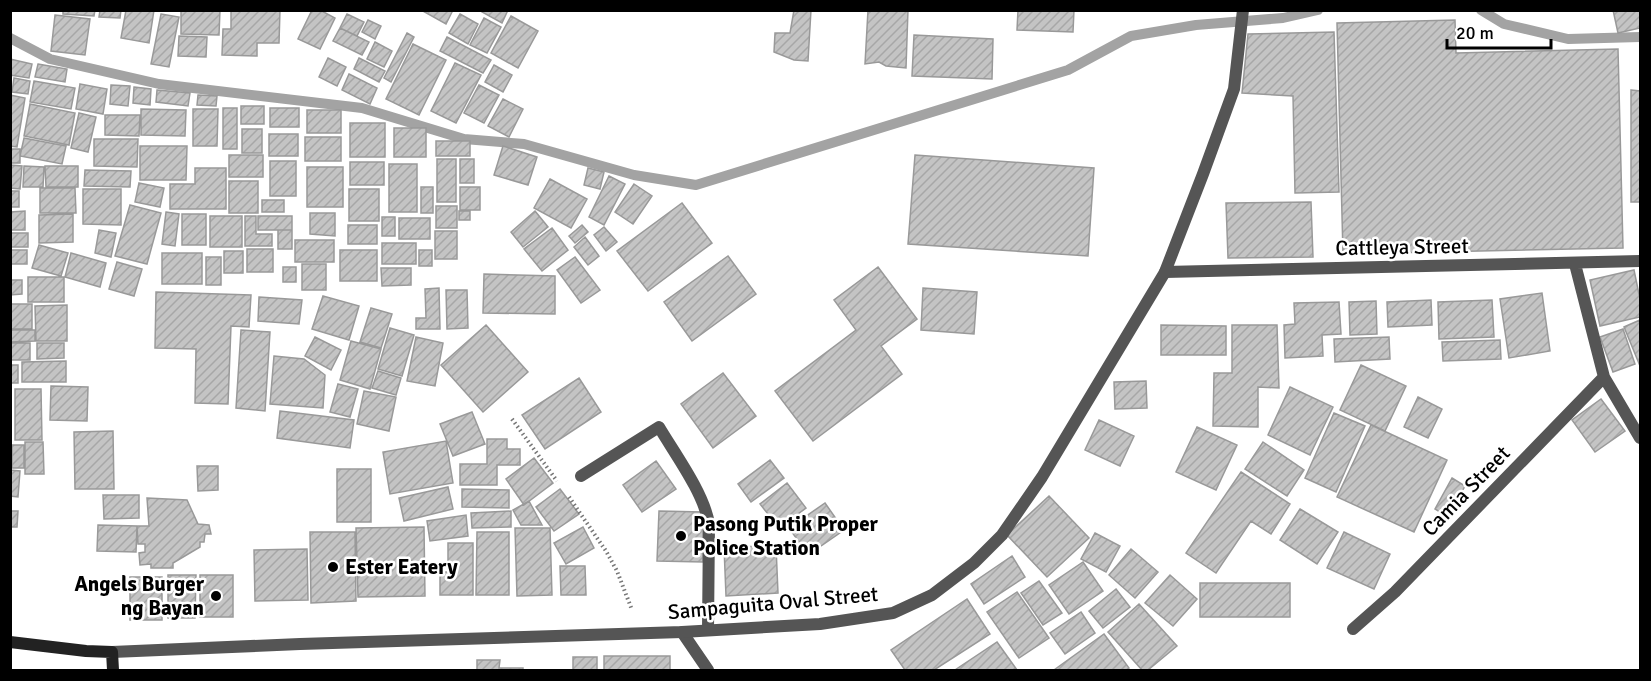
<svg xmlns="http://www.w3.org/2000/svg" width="1651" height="681" viewBox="0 0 1651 681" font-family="Signika,sans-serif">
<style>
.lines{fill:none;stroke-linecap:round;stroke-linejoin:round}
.stream{stroke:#a3a3a3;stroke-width:10}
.building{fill:url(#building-hatch);stroke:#999;stroke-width:1.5}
.path{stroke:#777;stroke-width:4;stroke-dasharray:1.5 3;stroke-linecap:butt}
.service{stroke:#555;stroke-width:12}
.minor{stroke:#555;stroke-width:12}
.tertiary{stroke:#555;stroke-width:12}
.secondary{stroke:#222;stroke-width:12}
.poi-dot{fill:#000;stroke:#fff;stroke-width:2}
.labels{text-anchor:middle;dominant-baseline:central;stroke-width:5;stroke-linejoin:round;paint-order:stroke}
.street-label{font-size:21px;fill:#000;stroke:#fff}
.poi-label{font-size:21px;font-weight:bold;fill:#000;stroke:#fff;text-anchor:start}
</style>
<defs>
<pattern id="building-hatch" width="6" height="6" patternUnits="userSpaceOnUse" patternTransform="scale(1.5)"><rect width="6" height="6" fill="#c4c4c4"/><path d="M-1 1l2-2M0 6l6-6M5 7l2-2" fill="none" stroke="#a7a7a7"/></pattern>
</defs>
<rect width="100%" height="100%" fill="#fff"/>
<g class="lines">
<!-- stream -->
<path class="stream" d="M1481 10 1504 24 1568 39 1640 37
M10 38 50 59 159 84 362 108 464 139 524 144 634 175 696 185 1068 70 1131 36 1196 25 1283 18 1318 10"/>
</g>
<!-- building -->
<path class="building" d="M63 10H95L94 16 63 14Z
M100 10H121L120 18 99 17Z
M126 10H154L149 43 121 38Z
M181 10H220L219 35 181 34Z
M231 10H280L279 43H257V56L222 55 223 29H231Z
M312 10H320L335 18 320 49 298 39Z
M421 10H453L446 24Z
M483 10H508L502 23 482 12Z
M794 10H811L808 61 794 60 774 52 775 33H790Z
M868 10H908L906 68 886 66 879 62 865 64Z
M1018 10H1074L1073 32 1017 30Z
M1613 10H1640V28L1618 33Z
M161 14 179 17 169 67 151 64Z
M347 14 364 22 357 36 340 28Z
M460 14 478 24 468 44 449 33Z
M55 15 90 19 85 55 51 51Z
M511 16 538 31 518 68 491 53Z
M484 18 501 27 487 53 470 45Z
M368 20 381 26 375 39 362 32Z
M1455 20 1456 53 1618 49 1623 248 1343 254 1337 23Z
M340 28 369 42 362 55 333 41Z
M1334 32 1339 192 1295 193 1293 96 1242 93 1248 34Z
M407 33 414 37 391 82 384 78Z
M914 35 993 39 992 79 912 76Z
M179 36 207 37 206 57 178 56Z
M447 37 491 60 483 73 440 51Z
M375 42 392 51 384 67 367 59Z
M413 44 446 60 419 115 386 99Z
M328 58 346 67 337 86 319 77Z
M359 58 385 71 379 82 354 69Z
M10 59 32 64 29 78 10 75Z
M455 63 481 75 456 123 431 111Z
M38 64 67 69 65 82 35 77Z
M494 65 512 75 503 92 485 82Z
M349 74 377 88 370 104 342 90Z
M14 78 30 81 28 94 12 92Z
M34 81 75 88 71 109 30 102Z
M80 84 107 89 103 114 76 109Z
M111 85 130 86 128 106 110 104Z
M479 85 499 95 484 123 464 113Z
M134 87 151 89 150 105 133 103Z
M157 90 190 93 188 106 156 102Z
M1631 90 1640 91V202H1631Z
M10 95 25 98 17 147 10 146Z
M198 95 217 96 216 106 197 105Z
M503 99 523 109 509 137 488 126Z
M30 104 75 113 69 145 24 136Z
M241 106H264V124H241Z
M223 108H237V149H223Z
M270 108H299V127H270Z
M141 109 186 110 185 136 141 135Z
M193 109H218L217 146H193Z
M307 110H341V133H307Z
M79 113 96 117 88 152 71 148Z
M105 115H140L139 136 105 135Z
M350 123H385V157H350Z
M394 128H426V157H394Z
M242 129H262V153H242Z
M269 134H298V156H269Z
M305 137H341V161H305Z
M24 138 66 146 62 164 20 156Z
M94 139H138L137 167 94 166Z
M436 141H470V156H436Z
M140 146H187L186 180H140Z
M503 146 537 157 528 185 494 175Z
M10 149H20V163H10Z
M229 155H263V177H229Z
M915 155 1094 168 1088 256 908 244Z
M437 159H456V202H437Z
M460 159H474V183H460Z
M270 161H296V196H270Z
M350 162H384V185H350Z
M389 164H417V212H389Z
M10 165 22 166 20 189 10 188Z
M24 166 44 167 43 187H23Z
M45 166H78V187H46Z
M307 167H343V207H307Z
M195 168H226V209H170V184H195Z
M588 168 604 172 600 189 584 185Z
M85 170 131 171 130 187 84 186Z
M609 176 625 184 604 225 589 217Z
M550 179 587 199 571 228 534 208Z
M229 181H258V213H229Z
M139 183 164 188 160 207 135 202Z
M634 184 652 196 633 224 615 212Z
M421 187H433V213H421Z
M460 187H480V210H460Z
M40 188H75L76 213H40Z
M83 189H121V225L83 224Z
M349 189H379V221H349Z
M10 191H19V207H10Z
M262 200H284V212H262Z
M1311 202 1313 257 1228 258 1226 203Z
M682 203 712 243 648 291 617 251Z
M130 205 161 213 147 264 115 256Z
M436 206H457V228H436Z
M25 211V230H10V212Z
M459 211H470V220H459Z
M535 211 548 227 523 247 511 232Z
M166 212 179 214 175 246 162 244Z
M310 213H335V236L310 234Z
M73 214V242L39 243V215Z
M182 214H206V245H182Z
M210 216H242V247H210Z
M245 216H256V234H272V246H245Z
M258 216H292V230H258Z
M382 217H395V236H382Z
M399 218H430V239H399Z
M348 225H377V244H348Z
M582 225 588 232 575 243 569 236Z
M604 227 617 242 606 251 594 235Z
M552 228 568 250 542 271 524 249Z
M99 230 116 233 111 257 95 253Z
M278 230H292V249H278Z
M435 231H457V259H435Z
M10 233H28V247H10Z
M585 237 599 256 588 265 574 247Z
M295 240H334V262H295Z
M382 243H416V264H382Z
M39 245 68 253 61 276 32 268Z
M247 249H273V272H247Z
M10 250H27V264H10Z
M340 250H377V281H340Z
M419 250H432V266H419Z
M224 251H243V273H224Z
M71 253 106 263 100 287 65 277Z
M162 253H202V284H162Z
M728 256 756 294 692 341 664 302Z
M206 257H221V285H206Z
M575 257 600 290 581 303 557 270Z
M117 262 142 269 134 296 109 289Z
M302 264H326V290H302Z
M283 267H296V282H283Z
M878 267 917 319 881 346 902 374 813 441 775 391 856 330 834 300Z
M381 268H411V285L382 286Z
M1634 270 1640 299V317L1600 326 1590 280Z
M484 274 555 276V314L483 313Z
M28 277H64V302H28Z
M10 280H22V294L10 295Z
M439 288 440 329H416V318H426L425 289Z
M923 288 977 292 974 334 921 330Z
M446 290H467L468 328 447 329Z
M156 292 251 295 249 327 231 326 228 404 195 403 196 349 155 348Z
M1542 293 1550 351 1509 358 1500 299Z
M323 296 359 306 349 340 312 329Z
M259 297 302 300 299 324 258 321Z
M1431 300 1432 325 1388 327 1387 302Z
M1492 300 1494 337 1439 339 1438 302Z
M1376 301 1377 334 1350 335 1349 302Z
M1339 302 1341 334 1322 335 1323 356 1285 358 1284 325 1295 324 1294 303Z
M10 304H32V329H10Z
M67 305V341H36L35 306Z
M371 308 392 314 381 348 360 342Z
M1640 320V366L1624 327Z
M486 325 528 372 483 412 441 365Z
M1161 325 1226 326V355H1161Z
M1232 325H1277L1279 388 1258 387V427L1213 426 1214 373H1232Z
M390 328 414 335 402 376 378 369Z
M1623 329 1635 364 1613 372 1600 337Z
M10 330H35V341L10 342Z
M241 330 270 332 265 411 236 408Z
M315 337 341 350 331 370 305 356Z
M416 337 443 343 435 386 407 381Z
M1389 337 1390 359 1335 362 1334 339Z
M1500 340 1501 359 1443 361 1442 342Z
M351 341 381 349 370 389 340 380Z
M10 343H30V360H10Z
M37 343H64V358L37 359Z
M274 356 304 359 325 375 323 408 270 404Z
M66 361V382H22V362Z
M10 365H18V383H10Z
M1361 365 1406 386 1385 431 1340 410Z
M378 371 401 378 396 395 372 388Z
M723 373 756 416 713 448 681 404Z
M579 378 601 412 545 449 522 415Z
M1146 381 1147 408 1115 409 1114 382Z
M338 384 358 389 350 417 330 412Z
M51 386 88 387 87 421 50 420Z
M1290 387 1333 407 1310 455 1268 435Z
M15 389H41L42 440H15Z
M364 391 396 397 389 431 357 424Z
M1418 397 1442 409 1428 438 1404 427Z
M1601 399 1625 431 1595 452 1572 420Z
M280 411 354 420 350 448 277 438Z
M472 412 485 444 453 456 440 424Z
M1334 413 1365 426 1336 492 1305 478Z
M1099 420 1134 436 1120 466 1085 450Z
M1371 425 1447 460 1414 532 1337 497Z
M1197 427 1237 445 1216 490 1176 472Z
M113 431 114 489H75L74 432Z
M487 439H507V449H520V465H497V485H460V464H487Z
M446 441 453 483 390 494 383 452Z
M25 442H43L44 474H25Z
M1263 442 1304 470 1287 496 1245 469Z
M12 445H24V468H12Z
M534 458 553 483 524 505 506 479Z
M770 460 784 478 751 502 738 484Z
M656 461 676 489 642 512 623 485Z
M197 466H218V490L198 491Z
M337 469H371V522H337Z
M10 470 20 471 18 497 10 496Z
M1241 472 1290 504 1271 534 1251 521 1216 573 1186 553Z
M1452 478 1465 486 1448 517 1435 509Z
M787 483 806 508 779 528 760 504Z
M448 487 453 509 404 521 399 498Z
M462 489 509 490V508L462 507Z
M560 489 579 514 554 531 536 507Z
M103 495H139V518L104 519Z
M1049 496 1089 538 1047 577 1007 535Z
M147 498 187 500 198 524 209 525 211 534H205L204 542H200V547L173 563V568H151V564L140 565 139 553 145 552V544H138L137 526H149Z
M529 501 542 525H521L513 510Z
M825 503 844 530 808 555 789 528Z
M1300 509 1338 532 1317 564 1280 540Z
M10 511H18L17 527H10Z
M511 511V527L472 528 471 513Z
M659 511 703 512V562L657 561Z
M466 515 468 536 430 541 427 521Z
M98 525 137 526 136 552 97 551Z
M424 527 425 596 358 597 356 528Z
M583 527 594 548 566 564 554 543Z
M515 528H550L552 595 517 596Z
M310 532H355L356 601 311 603Z
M477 532H509V595H476Z
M1344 532 1390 554 1374 589 1327 568Z
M1095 533 1120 546 1106 572 1081 559Z
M448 543H473V595H440V572H448Z
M776 546 778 593 726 596 724 547Z
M307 549 308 600 255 601 254 550Z
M1131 549 1158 572 1135 598 1109 575Z
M1012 556 1025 577 984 604 971 584Z
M1083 562 1103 591 1069 614 1049 585Z
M560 566H585L586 595H561Z
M168 575H196L195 618H168Z
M200 575H233V617H200Z
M1170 575 1197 599 1173 626 1145 603Z
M130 577H162V620H130Z
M1039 581 1062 613 1043 625 1021 593Z
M1200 583H1290V617H1200Z
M1116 589 1130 607 1103 628 1089 611Z
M1017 592 1049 638 1019 658 987 612Z
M967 599 990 634 934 670H905L891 650Z
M1139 604 1177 646 1148 670H1142L1108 632Z
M1081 612 1095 633 1065 654 1050 633Z
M1104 634 1129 668 1126 670H1054Z
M997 642 1017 670H955Z
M604 656H670V670H604Z
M573 657H597V670H573Z
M477 660H500L499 668H523V670H477Z"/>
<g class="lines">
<!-- path -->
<path class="path" d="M512 419 557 481
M569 497 606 551 617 571 632 610"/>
<!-- service -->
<path class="service" d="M581 476 659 427C675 454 704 493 709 524L708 630
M682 632 708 670"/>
<!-- minor -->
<path class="minor" d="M1575 264 1604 377 1640 438
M1165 272 1640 261
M1353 629 1395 592 1604 377"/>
<!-- tertiary -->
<path class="tertiary" d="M112 652 300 644 682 632 820 624 893 613 932 595 974 563 1002 535 1042 477 1165 272 1203 174 1234 89 1243 10"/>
<!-- secondary -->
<path class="secondary" d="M10 642 86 651 112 652 113 670"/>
</g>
<!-- markers -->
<g class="poi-dot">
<circle cx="681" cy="536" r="6"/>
<circle cx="333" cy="567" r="6"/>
<circle cx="216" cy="596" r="6"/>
</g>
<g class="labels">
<!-- street labels -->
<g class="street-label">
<text transform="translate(1402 247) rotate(-1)">Cattleya Street</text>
<text transform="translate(1466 491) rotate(-46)">Camia Street</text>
<text transform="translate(773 603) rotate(-5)">Sampaguita Oval Street</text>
</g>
<!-- poi labels -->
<g class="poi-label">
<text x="693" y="524">Pasong Putik Proper<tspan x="693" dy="24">Police Station</tspan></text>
<text x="345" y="567">Ester Eatery</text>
<text x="204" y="584" text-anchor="end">Angels Burger<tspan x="204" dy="24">ng Bayan</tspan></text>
</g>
</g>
<!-- border -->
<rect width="1651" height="681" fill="none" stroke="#000000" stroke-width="24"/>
<!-- scale -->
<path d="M1447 39v9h104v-9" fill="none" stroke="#000000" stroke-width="3"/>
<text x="1456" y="39" font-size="18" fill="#000000" stroke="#ffffff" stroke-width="4.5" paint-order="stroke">20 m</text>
</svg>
